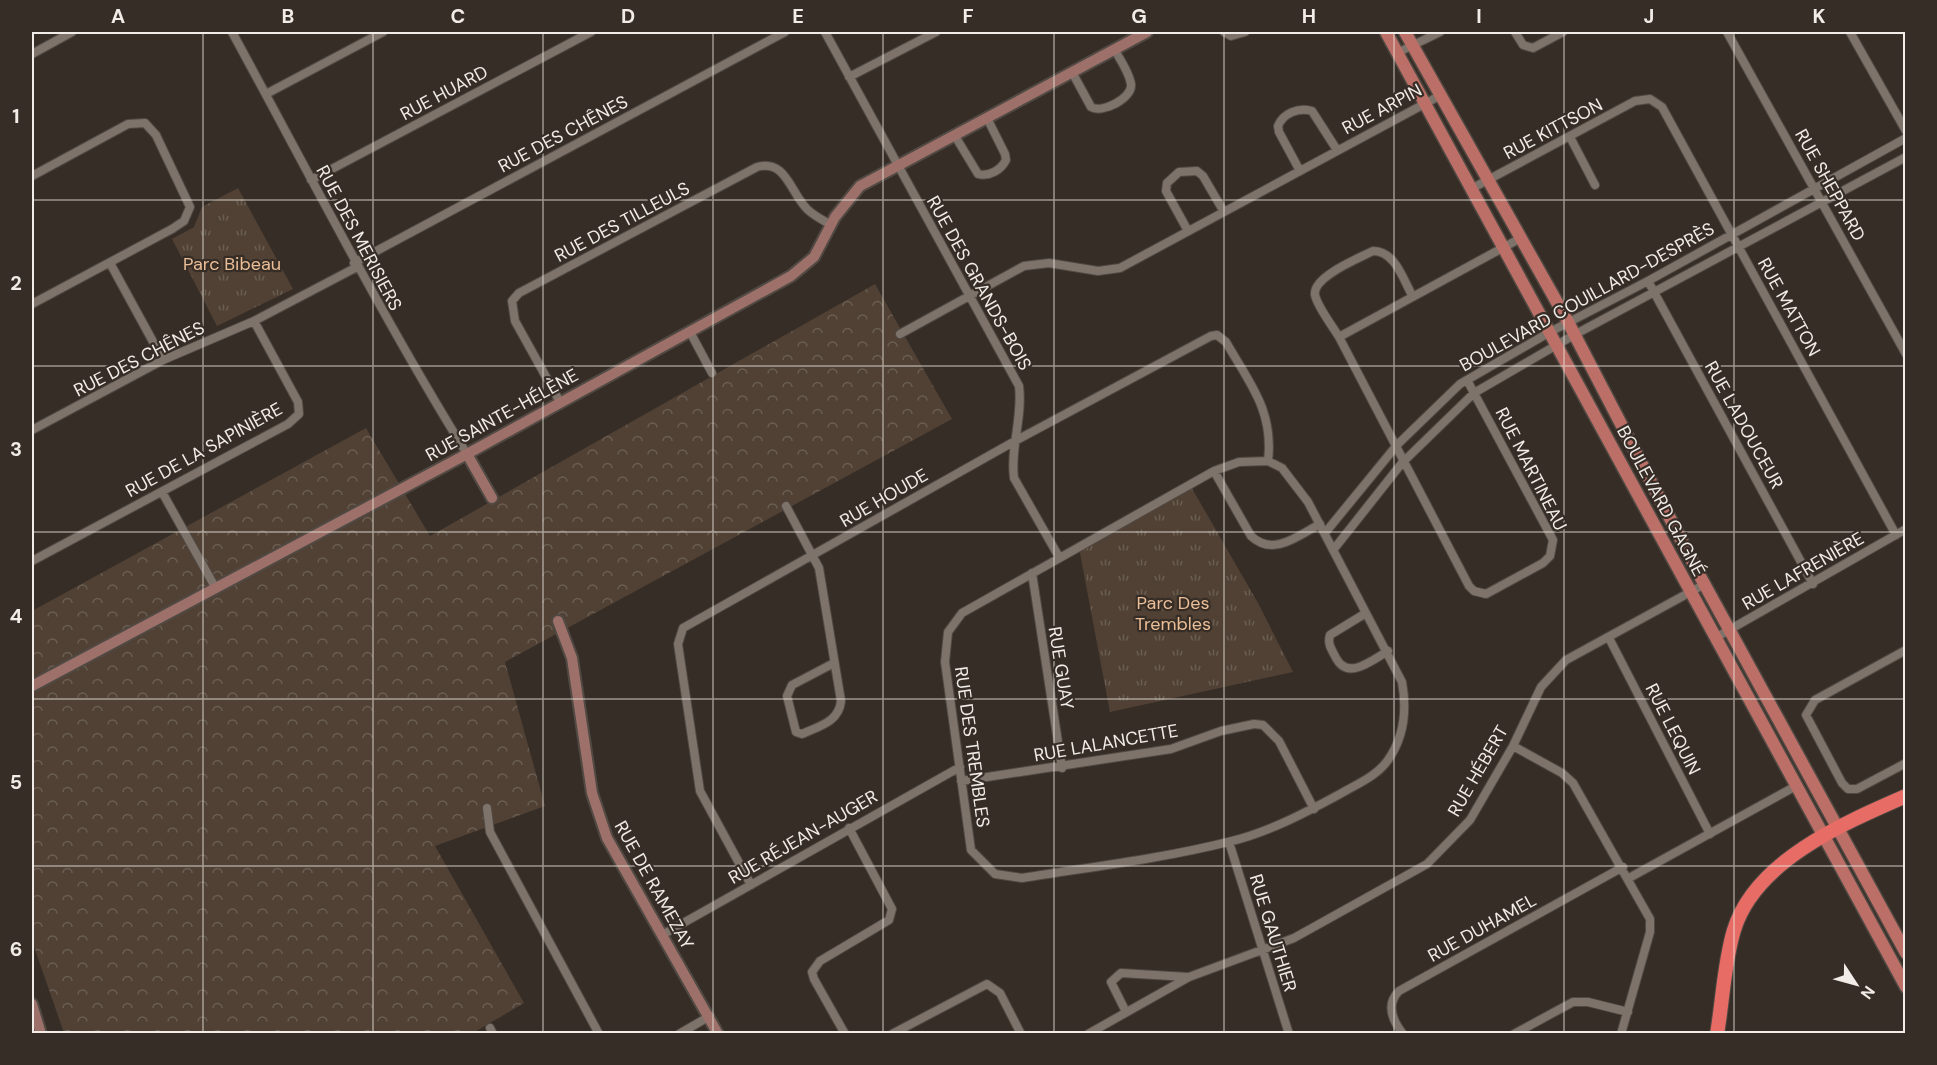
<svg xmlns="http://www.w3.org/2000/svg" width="1937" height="1065" viewBox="0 0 1937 1065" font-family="'DM Sans',sans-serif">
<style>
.forest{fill:url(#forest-crowns)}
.park{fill:url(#park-tufts)}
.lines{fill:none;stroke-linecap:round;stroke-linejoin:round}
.street-casing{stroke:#514943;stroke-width:10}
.secondary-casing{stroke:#514943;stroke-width:14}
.primary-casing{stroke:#514943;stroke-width:15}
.highway-casing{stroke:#514943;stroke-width:16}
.street{stroke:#7e736b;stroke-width:8}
.secondary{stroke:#9d7169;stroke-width:10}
.primary{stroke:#bc6f67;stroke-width:12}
.highway{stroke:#e66c65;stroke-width:14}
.grid{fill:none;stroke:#f1ece7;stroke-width:1.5;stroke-opacity:0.55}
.labels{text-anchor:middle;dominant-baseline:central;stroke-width:4.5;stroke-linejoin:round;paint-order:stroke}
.street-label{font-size:18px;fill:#f1ece7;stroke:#362d26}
.park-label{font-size:18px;fill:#ebbe97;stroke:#362d26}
.neatline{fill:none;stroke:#f1ece7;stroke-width:2}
.grid-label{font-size:20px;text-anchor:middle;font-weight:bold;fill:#f1ece7}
</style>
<defs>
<pattern id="forest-crowns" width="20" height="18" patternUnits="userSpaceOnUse" patternTransform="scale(1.5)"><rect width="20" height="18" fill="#504134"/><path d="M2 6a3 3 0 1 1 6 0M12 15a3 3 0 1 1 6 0" fill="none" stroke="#6a5d51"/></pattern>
<pattern id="park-tufts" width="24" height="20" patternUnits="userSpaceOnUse" patternTransform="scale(1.5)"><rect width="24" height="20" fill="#504134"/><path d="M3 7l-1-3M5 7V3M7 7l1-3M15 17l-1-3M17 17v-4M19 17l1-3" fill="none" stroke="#6a5d51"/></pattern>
</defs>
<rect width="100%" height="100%" fill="#362d26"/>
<!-- forest -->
<path class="forest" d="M875 284 952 419 505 662 545 806 435 846 524 1003 473 1033H64L32 941V611L366 428 430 536Z"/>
<!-- park -->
<path class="park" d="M238 188 293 289 217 326 172 239 194 227 202 207Z
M1190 485 1258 603 1293 672 1110 712 1079 548Z"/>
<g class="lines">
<!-- street casing -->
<g class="street-casing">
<path id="street" d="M232 32C309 173 382 317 467 454
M825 32 1019 386C1023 417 1010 448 1014 478L1059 557
M1224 32 1231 36 1245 32
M1515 32 1523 45 1533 48 1563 32
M1727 32 1906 354
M1850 32 1906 131
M1397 53 1440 32
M32 54 72 32
M1072 72 1091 107C1102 114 1133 98 1131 84 1129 72 1120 59 1114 49
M849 77 936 32
M266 94 383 32
M955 136 978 174C989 177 1001 170 1006 160L1005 154 987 118
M1570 137 1595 185
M1300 171 1279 132 1278 126C1283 113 1299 107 1312 111L1337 150
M32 176 128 124 145 123 156 135 190 207 184 221 172 229 32 304
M311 180 591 32
M1471 189 1635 101 1650 99 1662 107 1896 535
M1188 231 1166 191 1167 183 1179 172 1197 171 1203 176 1224 212
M110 263 163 360
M354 263 785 32
M1648 281 1813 584
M690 332 712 373
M900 334 1024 266 1049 263 1098 271 1120 268 1441 95
M1339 337C1332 325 1318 308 1315 295 1312 277 1359 258 1373 251 1395 251 1403 279 1412 295
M1467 380 1553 540 1550 556 1543 563 1486 594 1474 591 1469 586 1339 337 1519 239
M560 402 515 321 512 301 519 293 757 167C786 159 790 192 807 209 814 216 823 220 831 225
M32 430 163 360 254 321 357 267
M1268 461 1282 468 1308 502 1402 682C1407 710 1405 736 1388 760 1377 776 1357 784 1340 794 1305 813 1267 833 1228 842 1160 859 1090 867 1022 878L995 874 971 850 945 662 948 632 962 613 1214 471 1239 462Z
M1214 471 1251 536C1273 557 1298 536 1320 524
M162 492 215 587
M786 506 819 568 841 701C839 722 819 726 802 734L796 732 787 696 792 685 834 663
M1325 533 1397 445 1460 384 1550 332 1648 281 1906 138
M1334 549 1402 463 1474 393 1574 335 1906 157
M32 561 288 424 299 414 298 402 254 321
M1032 573 1062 768
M1366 613 1330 635C1327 644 1332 650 1336 658 1348 681 1372 660 1388 651
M1609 638 1710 834
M1715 638 1906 529
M1906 650 1815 700 1806 715 1842 783 1848 789H1857L1906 763
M1513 746 1562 773 1573 783 1650 919V932L1621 1034
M961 781 1171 749 1221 731 1254 724 1263 725 1279 741 1314 809
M487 808 490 832 599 1034
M1229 842 1289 1034
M1629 878 1796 786
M751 885 700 791 678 644 683 628 1015 441 1211 336 1217 335 1226 342C1250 384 1274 411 1268 461
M662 935 960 767
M1126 1012 1111 982 1121 973 1188 977
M490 1028 493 1034
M679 1034 710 1016
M845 1034 814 979 812 972 820 961 889 920 892 909 849 828
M892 1034 987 984 1000 993 1021 1034
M1088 1034 1189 977 1294 938 1427 864 1470 820 1513 746 1541 687 1566 660 1705 584
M1403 1034C1392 1020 1386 1004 1399 991L1623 867
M1514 1034 1573 1002H1588L1628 1012"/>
</g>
<!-- secondary casing -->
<g class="secondary-casing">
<path id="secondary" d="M467 454 492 498
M558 621 572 658 592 793 607 838 718 1034
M32 686 467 454 791 276 814 257 835 217 860 186 1147 32
M32 1004 41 1034"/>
</g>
<!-- primary casing -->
<g class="primary-casing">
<path id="primary" d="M1386 32 1906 987
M1405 32 1568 322 1701 578 1906 953"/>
</g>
<!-- highway casing -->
<g class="highway-casing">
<path id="highway" d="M1717 1034C1723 999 1724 963 1734 930 1755 861 1844 823 1906 796"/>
</g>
<!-- street -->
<use href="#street" class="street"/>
<!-- secondary -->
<use href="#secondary" class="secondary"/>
<!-- primary -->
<use href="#primary" class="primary"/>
<!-- highway -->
<use href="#highway" class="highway"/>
</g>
<!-- grid -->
<path class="grid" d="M203 32V1034M373 32V1034M543 32V1034M713 32V1034M883 32V1034M1054 32V1034M1224 32V1034M1394 32V1034M1564 32V1034M1734 32V1034M32 200H1906M32 366H1906M32 532H1906M32 699H1906M32 866H1906"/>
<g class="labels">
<!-- street labels -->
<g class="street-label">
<text transform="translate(444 93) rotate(-28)">RUE HUARD</text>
<text transform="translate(1382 109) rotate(-28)">RUE ARPIN</text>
<text transform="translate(1553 129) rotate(-28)">RUE KITTSON</text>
<text transform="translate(563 134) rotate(-28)">RUE DES CHÊNES</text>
<text transform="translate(1830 185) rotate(61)">RUE SHEPPARD</text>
<text transform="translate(622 222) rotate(-28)">RUE DES TILLEULS</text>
<text transform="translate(359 238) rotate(62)">RUE DES MERISIERS</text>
<text transform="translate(979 283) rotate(61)">RUE DES GRANDS-BOIS</text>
<text transform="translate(1587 297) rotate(-29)">BOULEVARD COUILLARD-DESPRÈS</text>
<text transform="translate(1789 307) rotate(61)">RUE MATTON</text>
<text transform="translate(139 359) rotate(-27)">RUE DES CHÊNES</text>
<text transform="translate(502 415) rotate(-29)">RUE SAINTE-HÉLÈNE</text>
<text transform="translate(1744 425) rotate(61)">RUE LADOUCEUR</text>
<text transform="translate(204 450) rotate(-29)">RUE DE LA SAPINIÈRE</text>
<text transform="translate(1531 469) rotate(63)">RUE MARTINEAU</text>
<text transform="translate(884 498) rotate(-30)">RUE HOUDE</text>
<text transform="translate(1661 501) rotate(62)">BOULEVARD GAGNÉ</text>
<text transform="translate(1803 571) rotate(-30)">RUE LAFRENIÈRE</text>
<text transform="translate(1061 668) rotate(81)">RUE GUAY</text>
<text transform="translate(1673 729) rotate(63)">RUE LEQUIN</text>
<text transform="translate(1106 743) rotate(-10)">RUE LALANCETTE</text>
<text transform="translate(972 747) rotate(82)">RUE DES TREMBLES</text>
<text transform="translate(1478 771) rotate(-60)">RUE HÉBERT</text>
<text transform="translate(803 837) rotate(-30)">RUE RÉJEAN-AUGER</text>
<text transform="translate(654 885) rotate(61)">RUE DE RAMEZAY</text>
<text transform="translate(1482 928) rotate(-29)">RUE DUHAMEL</text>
<text transform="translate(1273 933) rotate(73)">RUE GAUTHIER</text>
</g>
<!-- park labels -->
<g class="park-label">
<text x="232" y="264">Parc Bibeau</text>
<text x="1173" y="603">Parc Des<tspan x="1173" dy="21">Trembles</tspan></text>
</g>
</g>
<!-- border -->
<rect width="1937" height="1065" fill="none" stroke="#362d26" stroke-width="66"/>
<!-- north arrow -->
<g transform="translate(1856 984) rotate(126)" stroke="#362d26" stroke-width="4.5" paint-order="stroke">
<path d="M0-4.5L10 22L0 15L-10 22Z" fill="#f1ece7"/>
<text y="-9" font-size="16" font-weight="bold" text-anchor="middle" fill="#f1ece7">N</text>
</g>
<rect x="33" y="33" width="1871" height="999" class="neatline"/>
<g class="grid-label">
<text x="118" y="23">A</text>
<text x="288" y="23">B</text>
<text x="458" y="23">C</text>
<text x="628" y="23">D</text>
<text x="798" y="23">E</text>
<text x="968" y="23">F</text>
<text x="1139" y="23">G</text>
<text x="1309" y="23">H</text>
<text x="1479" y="23">I</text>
<text x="1649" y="23">J</text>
<text x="1819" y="23">K</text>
<text x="16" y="123">1</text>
<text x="16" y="290">2</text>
<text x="16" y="456">3</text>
<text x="16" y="623">4</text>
<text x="16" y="789">5</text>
<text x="16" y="956">6</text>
</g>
</svg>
